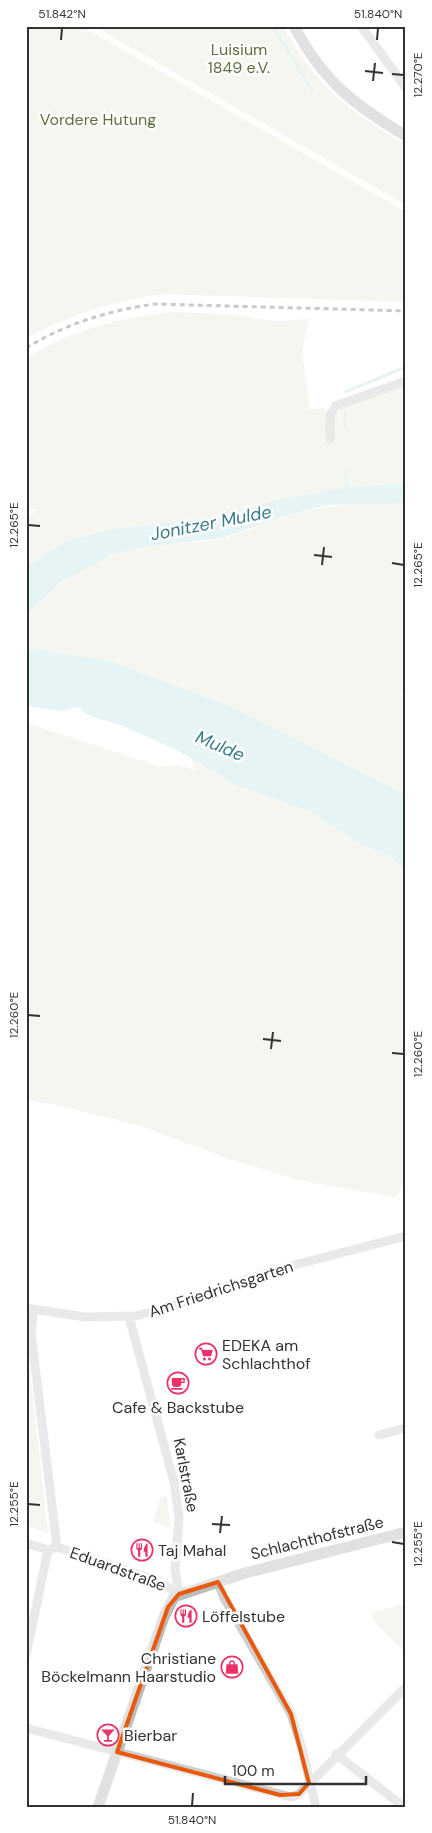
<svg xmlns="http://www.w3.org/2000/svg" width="432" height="1833" viewBox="0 0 432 1833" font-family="'DM Sans',sans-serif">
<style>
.green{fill:#e8ebdd}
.water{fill:#c9e6ec}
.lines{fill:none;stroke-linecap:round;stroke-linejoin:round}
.stream{stroke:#c9e6ec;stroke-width:3}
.minor{stroke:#cfcfcf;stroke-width:9}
.secondary{stroke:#bcbcbc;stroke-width:11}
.rail{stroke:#878787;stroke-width:3;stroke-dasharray:5 4;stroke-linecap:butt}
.marked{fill:none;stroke:#e8590c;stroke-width:4;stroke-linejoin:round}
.ticks{fill:none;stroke:#323232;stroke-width:2}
.labels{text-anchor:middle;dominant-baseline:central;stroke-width:5;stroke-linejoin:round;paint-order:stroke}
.park-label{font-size:16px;fill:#5f6f3d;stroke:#fff}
.street-label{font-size:16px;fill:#323232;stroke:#fff}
.poi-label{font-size:16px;fill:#323232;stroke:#fff;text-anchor:start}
.water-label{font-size:18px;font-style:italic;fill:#387b8a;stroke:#fff}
.neatline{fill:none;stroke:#323232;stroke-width:2}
.ticks-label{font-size:12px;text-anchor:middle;fill:#323232}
</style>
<rect width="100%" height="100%" fill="#fff"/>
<!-- green -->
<path class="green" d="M26 26H50L54 29 56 26H81L406 212V302L160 294C109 302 72 314 26 338Z
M94 26H283C317 87 346 110 406 144V205Z
M173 312 235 315 281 322 309 318 302 352 310 410 324 408 333 416 345 403 406 383V483L348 487 276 500 223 516 108 530 64 542 26 567V517L39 509 26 511V359C70 329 122 318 173 312Z
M406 503V688L401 694 406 698V795L233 707 110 661 26 648V614C57 580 97 556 142 547 168 542 195 544 221 539 242 534 262 523 282 517 323 505 363 502 406 503Z
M26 723 160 767 179 765 195 770 191 759 235 785 311 812 360 844 387 854 406 870V1170L399 1194 395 1197 304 1181 232 1160 144 1127 58 1105 26 1100Z
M26 1362H29L48 1533 26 1526Z
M167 1496 170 1527 153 1522 160 1499Z
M406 1604V1653L374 1621 371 1613Z"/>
<!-- water -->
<path class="water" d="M406 483V503L328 505 281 517 223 538 143 547 111 555 61 582 26 614V567L64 542 108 530 223 516 276 500 348 487Z
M26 648 110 661 233 707 406 795V870L387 854 360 844 311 812 235 785 177 750 123 726 87 715 79 707 61 711 26 706Z"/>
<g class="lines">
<!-- stream -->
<path class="stream" d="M272 26 312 90
M345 392 406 367
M345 427V411
M346 471 347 490"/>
<!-- minor -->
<path class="minor" d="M361 26 406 88
M330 439V417L335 406 406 381
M26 1308 85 1317 135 1316 167 1308 275 1270 406 1236
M34 1310 31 1332 57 1547
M129 1317 174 1482 179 1518 175 1569 179 1594
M379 1435 406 1428
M26 1543 48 1550 57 1547 158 1581 179 1594
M218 1582 224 1598 291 1714 302 1748 316 1807
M26 1655 48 1550
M26 1728 291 1797 299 1794 406 1687
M336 1754 404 1807"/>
<!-- secondary -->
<path class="secondary" d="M294 26C323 81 353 104 406 136
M98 1807 164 1617 174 1597 245 1573 406 1532"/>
<!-- rail -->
<path class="rail" d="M26 348C65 324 110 310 155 304L406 311"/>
</g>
<!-- marked area -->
<path d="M0 0H432V1833H0ZM218 1582 291 1714 309 1783 299 1794 280 1795 117 1752 168 1607 179 1594Z" fill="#fff" fill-opacity=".55" fill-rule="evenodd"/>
<path class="marked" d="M218 1582 291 1714 309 1783 299 1794 280 1795 117 1752 168 1607 179 1594Z"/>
<!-- ticks -->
<path class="ticks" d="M61 40 62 28M377 40 378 28M365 71 383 73M392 74 404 75M373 81 375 63M28 525 40 526M314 555 332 557M392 563 404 565M322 565 324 547M28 1015 40 1016M263 1039 281 1041M271 1049 273 1032M392 1053 404 1054M28 1504 40 1505M212 1524 230 1525M220 1533 222 1516M392 1542 404 1544M192 1806 193 1793"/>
<!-- icons -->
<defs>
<g id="supermarket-ring" transform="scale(1.125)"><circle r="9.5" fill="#fff" stroke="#e93368" stroke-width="1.5"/><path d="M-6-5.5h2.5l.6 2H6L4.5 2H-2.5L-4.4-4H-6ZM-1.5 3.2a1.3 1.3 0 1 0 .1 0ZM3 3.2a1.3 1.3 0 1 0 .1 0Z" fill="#e93368"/></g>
<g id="cafe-ring" transform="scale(1.125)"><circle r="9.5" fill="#fff" stroke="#e93368" stroke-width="1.5"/><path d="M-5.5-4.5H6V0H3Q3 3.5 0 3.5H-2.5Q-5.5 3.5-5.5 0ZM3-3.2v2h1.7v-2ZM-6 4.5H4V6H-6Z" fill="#e93368"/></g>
<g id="restaurant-ring" transform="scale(1.125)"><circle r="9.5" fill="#fff" stroke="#e93368" stroke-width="1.5"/><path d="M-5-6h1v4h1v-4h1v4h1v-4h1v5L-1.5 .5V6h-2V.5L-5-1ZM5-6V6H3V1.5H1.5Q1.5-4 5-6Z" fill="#e93368"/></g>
<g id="shop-ring" transform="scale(1.125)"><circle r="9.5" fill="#fff" stroke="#e93368" stroke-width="1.5"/><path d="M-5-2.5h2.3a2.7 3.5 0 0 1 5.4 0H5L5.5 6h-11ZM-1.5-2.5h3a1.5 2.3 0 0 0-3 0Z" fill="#e93368"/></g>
<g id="bar-ring" transform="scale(1.125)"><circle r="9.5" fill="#fff" stroke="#e93368" stroke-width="1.5"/><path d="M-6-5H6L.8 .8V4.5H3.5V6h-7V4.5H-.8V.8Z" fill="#e93368"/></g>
</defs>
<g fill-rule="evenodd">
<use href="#supermarket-ring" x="206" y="1354"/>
<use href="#cafe-ring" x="178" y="1383"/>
<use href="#restaurant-ring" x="142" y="1550"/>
<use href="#restaurant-ring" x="186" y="1616"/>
<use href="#shop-ring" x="232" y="1667"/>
<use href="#bar-ring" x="108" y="1735"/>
</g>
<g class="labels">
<!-- park labels -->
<g class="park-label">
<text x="239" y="49">Luisium<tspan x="239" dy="18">1849 e.V.</tspan></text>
<text x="98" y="119">Vordere Hutung</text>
</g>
<!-- street labels -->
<g class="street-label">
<text transform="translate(221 1289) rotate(-18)">Am Friedrichsgarten</text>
<text transform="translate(186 1475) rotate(79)">Karlstraße</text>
<text transform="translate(317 1538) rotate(-14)">Schlachthofstraße</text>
<text transform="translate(118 1569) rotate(20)">Eduardstraße</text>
</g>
<!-- poi labels -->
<g class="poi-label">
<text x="222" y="1345">EDEKA am<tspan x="222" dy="18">Schlachthof</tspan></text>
<text x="178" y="1407" text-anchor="middle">Cafe &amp; Backstube</text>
<text x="158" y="1550">Taj Mahal</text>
<text x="202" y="1616">Löffelstube</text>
<text x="216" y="1658" text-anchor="end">Christiane<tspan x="216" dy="18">Böckelmann Haarstudio</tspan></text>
<text x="124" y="1735">Bierbar</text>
</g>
<!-- water labels -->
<g class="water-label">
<text transform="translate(211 523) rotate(-11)">Jonitzer Mulde</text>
<text transform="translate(220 746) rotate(23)">Mulde</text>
</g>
</g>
<!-- border -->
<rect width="432" height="1833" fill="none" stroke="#ffffff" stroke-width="55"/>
<!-- scale -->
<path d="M225 1776v8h141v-8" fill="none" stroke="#323232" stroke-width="2.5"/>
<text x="232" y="1776" font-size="15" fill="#323232" stroke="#ffffff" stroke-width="4" paint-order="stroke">100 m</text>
<rect x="28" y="28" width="376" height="1778" class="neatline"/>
<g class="ticks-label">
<text x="62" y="18">51.842°N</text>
<text x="378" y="18">51.840°N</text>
<text transform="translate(418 75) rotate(-90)" y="4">12.270°E</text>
<text transform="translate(14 525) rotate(-90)" y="4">12.265°E</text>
<text transform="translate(418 565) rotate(-90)" y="4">12.265°E</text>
<text transform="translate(14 1015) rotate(-90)" y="4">12.260°E</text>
<text transform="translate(418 1054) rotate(-90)" y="4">12.260°E</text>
<text transform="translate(14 1504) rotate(-90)" y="4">12.255°E</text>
<text transform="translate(418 1544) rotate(-90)" y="4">12.255°E</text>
<text x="192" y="1824">51.840°N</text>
</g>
</svg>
